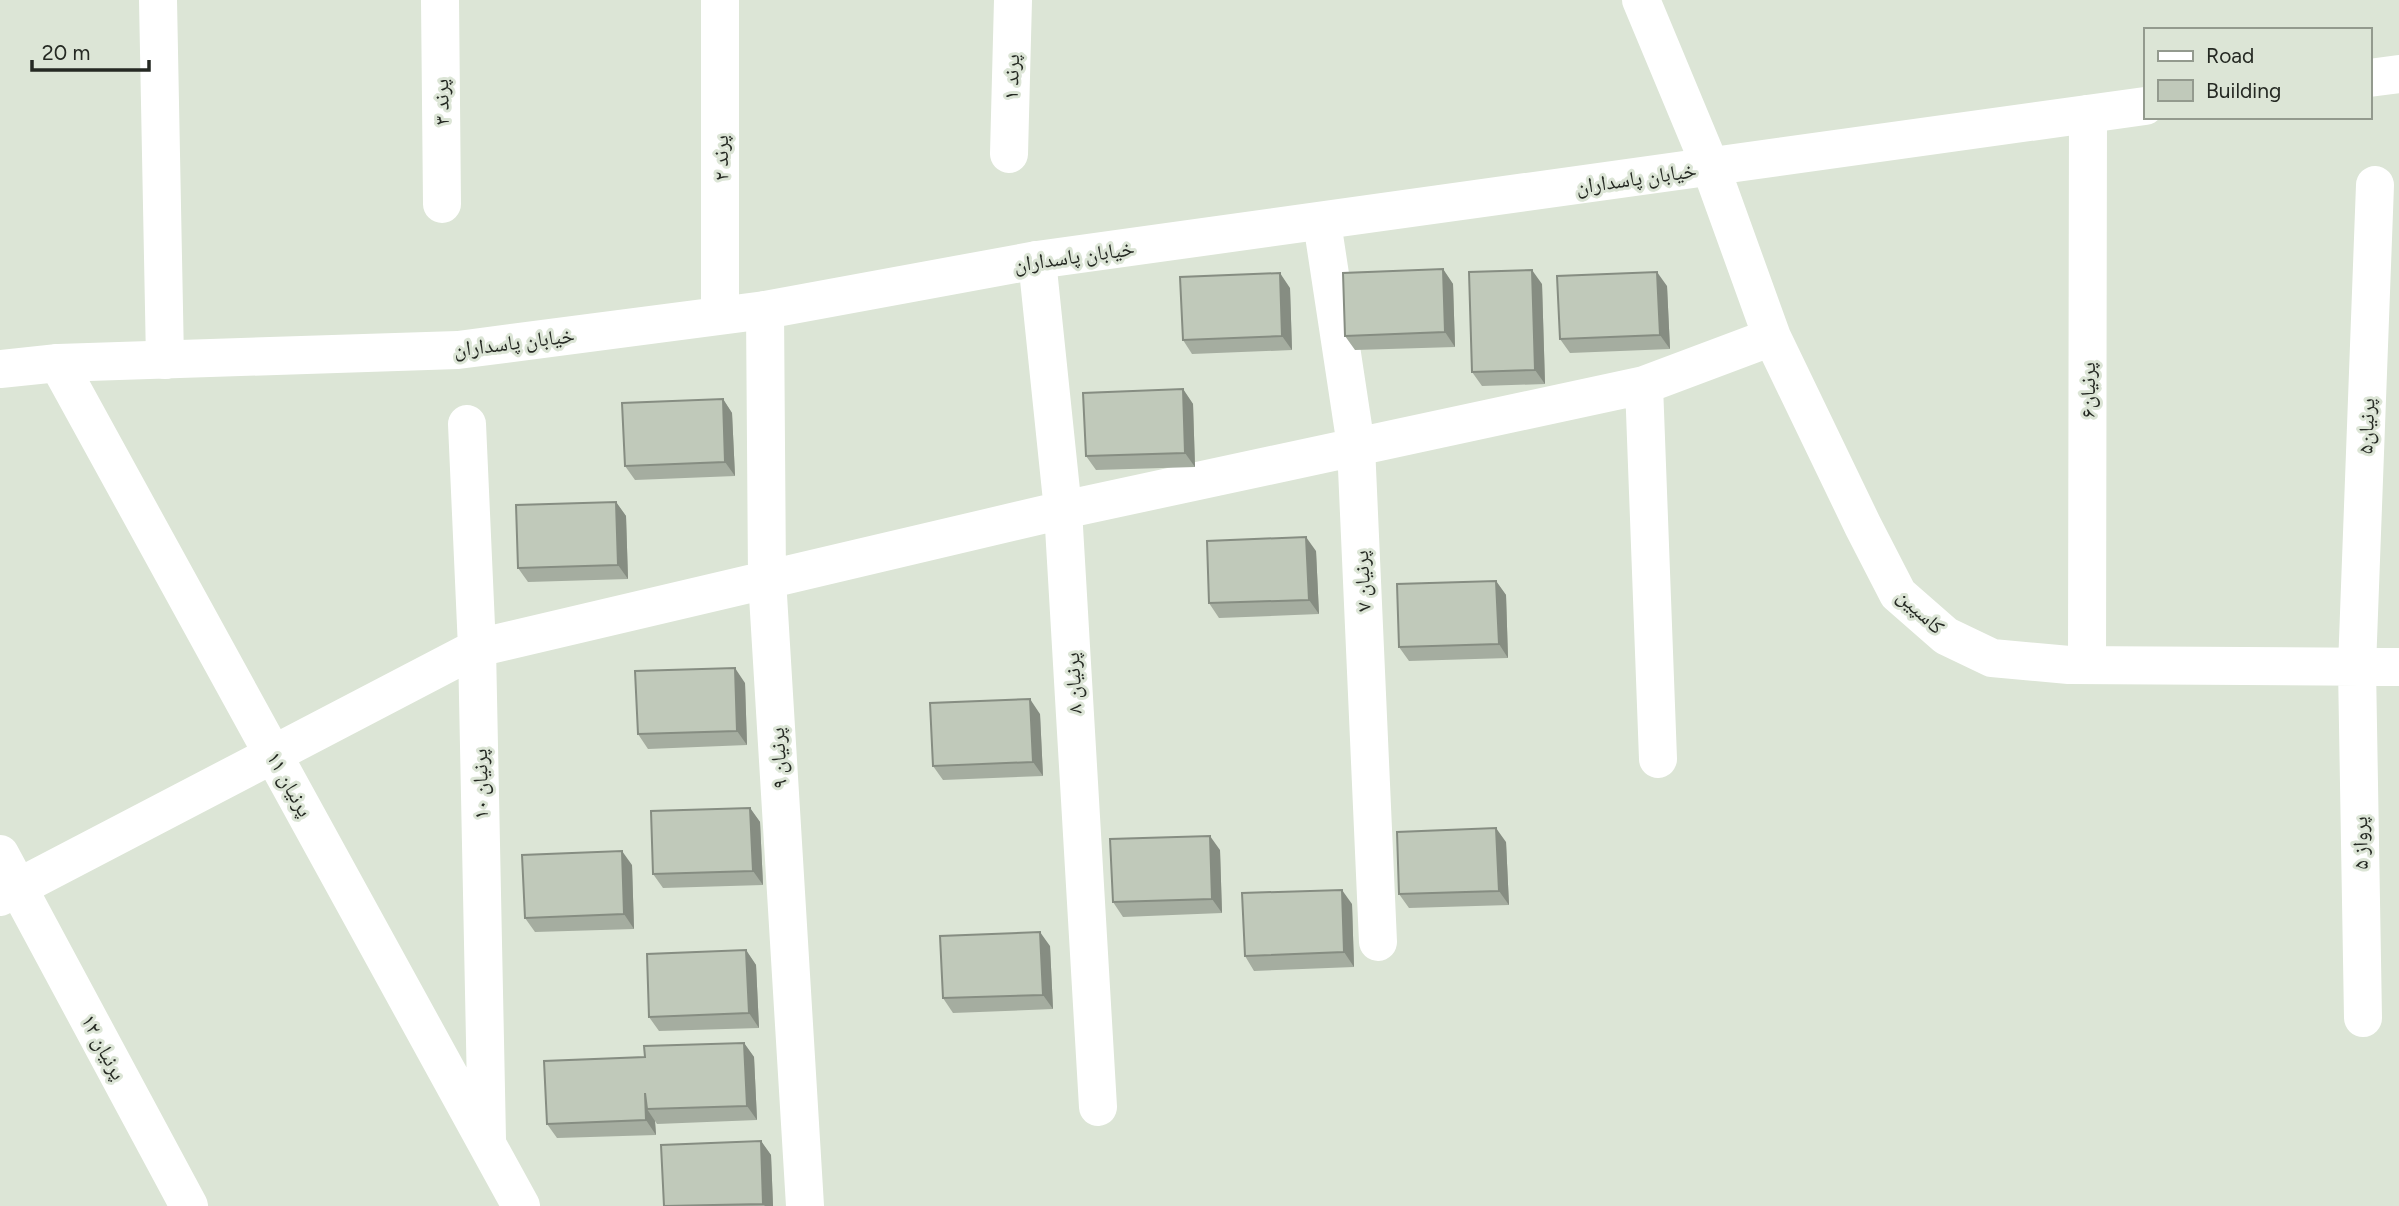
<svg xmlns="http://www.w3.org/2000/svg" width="2399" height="1206" viewBox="0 0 2399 1206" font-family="Figtree,'Noto Naskh Arabic',sans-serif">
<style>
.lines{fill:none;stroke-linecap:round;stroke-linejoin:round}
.minor{stroke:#fff;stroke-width:38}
.tertiary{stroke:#fff;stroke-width:38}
.wall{fill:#a5ada0}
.shaded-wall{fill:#868d82}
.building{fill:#c0c9ba;stroke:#868d82;stroke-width:2}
.labels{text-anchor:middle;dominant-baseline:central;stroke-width:6;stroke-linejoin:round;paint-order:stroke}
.street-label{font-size:21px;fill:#252923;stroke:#dce5d6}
</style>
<rect width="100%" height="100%" fill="#dce5d6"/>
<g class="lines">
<!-- minor -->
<path class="minor" d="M158 0 165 360
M440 0 442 204
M1641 0 1711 168 1772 337 1863 526 1898 594 1946 636 1992 658 2069 665 2399 667
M1009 154 1013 0
M1322 222 1356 446 1378 942
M1037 260 1063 510 1098 1107
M765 310 767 579 805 1206
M720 315V0
M58 363 521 1206
M1644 385 1658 759
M467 424 477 648 487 1139
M2087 665 2088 114
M0 854 189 1206
M0 897 477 648 1063 510 1644 385 1772 337
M2363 1018 2357 667 2375 185"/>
<!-- tertiary -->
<path class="tertiary" d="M2369 78 2399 74
M0 369 58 363 458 350 765 310 1037 260 2145 106"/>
</g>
<!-- wall -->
<path class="wall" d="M1443 269 1453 284 1455 347 1355 350 1345 336Z
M1542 284 1545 384 1482 386 1472 372Z
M1667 286 1670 349 1570 353 1560 339Z
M1290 288 1292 350 1192 354 1183 340Z
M1183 389 1193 404 1195 467 1096 470 1086 456Z
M723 399 732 413 735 476 635 480 625 466Z
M616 502 626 516 628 579 528 582 518 568Z
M1316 551 1319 614 1219 618 1209 603Z
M1496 581 1506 595 1508 658 1409 661 1399 647Z
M745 683 747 745 648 749 638 734Z
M1040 714 1043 776 943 780 933 766Z
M750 808 760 822 763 885 663 888 653 874Z
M1506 842 1509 905 1409 908 1399 894Z
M1220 850 1222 913 1123 917 1113 902Z
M632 865 634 929 535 932 525 918Z
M1352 904 1354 967 1254 971 1245 956Z
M1050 946 1053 1009 953 1013 943 998Z
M746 950 756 965 759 1028 659 1031 649 1017Z
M744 1043 754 1057 757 1120 657 1124 655 1121 656 1135 557 1138 547 1124 645 1057Z
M761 1141 771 1155 773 1206H664Z"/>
<!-- shaded-wall -->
<path class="shaded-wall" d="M1443 269 1453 284 1455 347 1445 332Z
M1532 270 1542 284 1545 384 1535 370Z
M1657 272 1667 286 1670 349 1660 335Z
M1280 273 1290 288 1292 350 1282 336Z
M1183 389 1193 404 1195 467 1185 453Z
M723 399 732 413 735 476 725 462Z
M616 502 626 516 628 579 618 565Z
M1306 537 1316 551 1319 614 1309 600Z
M1496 581 1506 595 1508 658 1499 644Z
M735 668 745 683 747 745 737 731Z
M1030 699 1040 714 1043 776 1033 762Z
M750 808 760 822 763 885 753 871Z
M1496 828 1506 842 1509 905 1499 891Z
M1210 836 1220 850 1222 913 1212 899Z
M622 851 632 865 634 929 624 914Z
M1342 890 1352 904 1354 967 1344 952Z
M1040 932 1050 946 1053 1009 1043 995Z
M746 950 756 965 759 1028 749 1013Z
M744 1043 754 1057 757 1120 747 1106Z
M645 1093 647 1109 655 1121 656 1135 646 1120Z
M761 1141 771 1155 773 1206H765L763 1204Z"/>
<!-- building -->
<path class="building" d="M1443 269 1445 332 1345 336 1343 273Z
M1532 270 1535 370 1472 372 1469 272Z
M1657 272 1660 335 1560 339 1557 276Z
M1280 273 1282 336 1183 340 1180 277Z
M1183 389 1185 453 1086 456 1083 393Z
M723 399 725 462 625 466 622 403Z
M616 502 618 565 518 568 516 505Z
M1306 537 1309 600 1209 603 1207 541Z
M1496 581 1499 644 1399 647 1397 584Z
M735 668 737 731 638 734 635 671Z
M1030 699 1033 762 933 766 930 703Z
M750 808 753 871 653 874 651 811Z
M1496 828 1499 891 1399 894 1397 832Z
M1210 836 1212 899 1113 902 1110 839Z
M622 851 624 914 525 918 522 855Z
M1342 890 1344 952 1245 956 1242 893Z
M1040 932 1043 995 943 998 940 936Z
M746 950 749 1013 649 1017 647 954Z
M744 1043 747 1106 647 1109 645 1093 646 1120 547 1124 544 1061 645 1057 644 1046Z
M761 1141 763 1204 664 1206 661 1145Z"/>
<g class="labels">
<!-- street labels -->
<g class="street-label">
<text transform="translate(1011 77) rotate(-88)">پرند ۱</text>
<text transform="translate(441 102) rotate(-91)">پرند ۳</text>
<text transform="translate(720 158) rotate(-90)">پرند ۲</text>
<text transform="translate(1636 178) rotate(-8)">خیابان پاسداران</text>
<text transform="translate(1074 256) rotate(-8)">خیابان پاسداران</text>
<text transform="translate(514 342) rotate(-7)">خیابان پاسداران</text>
<text transform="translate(2087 390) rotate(-90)">پرنیان۶</text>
<text transform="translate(2366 426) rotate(-88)">پرنیان۵</text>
<text transform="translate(1362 581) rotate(-93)">پرنیان ۷</text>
<text transform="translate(1921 611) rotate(43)">کاسپین</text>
<text transform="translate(1073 683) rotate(-93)">پرنیان ۸</text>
<text transform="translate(778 758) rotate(-93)">پرنیان ۹</text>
<text transform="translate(290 784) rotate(61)">پرنیان ۱۱</text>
<text transform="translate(480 784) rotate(-91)">پرنیان ۱۰</text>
<text transform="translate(2360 843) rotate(-91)">پرواز ۵</text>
<text transform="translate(104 1047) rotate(62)">پرنیان ۱۲</text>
</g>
</g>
<!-- legend -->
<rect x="2144" y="28" width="228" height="91" fill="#dce5d6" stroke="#939a8e" stroke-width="2"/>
<rect x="2158" y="51" width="35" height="10" fill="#ffffff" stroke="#939a8e" stroke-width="2"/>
<text x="2206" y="63" font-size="21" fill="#252923">Road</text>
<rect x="2158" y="80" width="35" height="21" fill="#c0c9ba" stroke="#939a8e" stroke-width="2"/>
<text x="2206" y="98" font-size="21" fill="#252923">Building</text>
<!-- scale -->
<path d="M32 60v10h117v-10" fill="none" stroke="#252923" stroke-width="3.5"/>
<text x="42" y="60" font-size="21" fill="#252923" stroke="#dce5d6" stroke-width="5" paint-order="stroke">20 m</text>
</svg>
